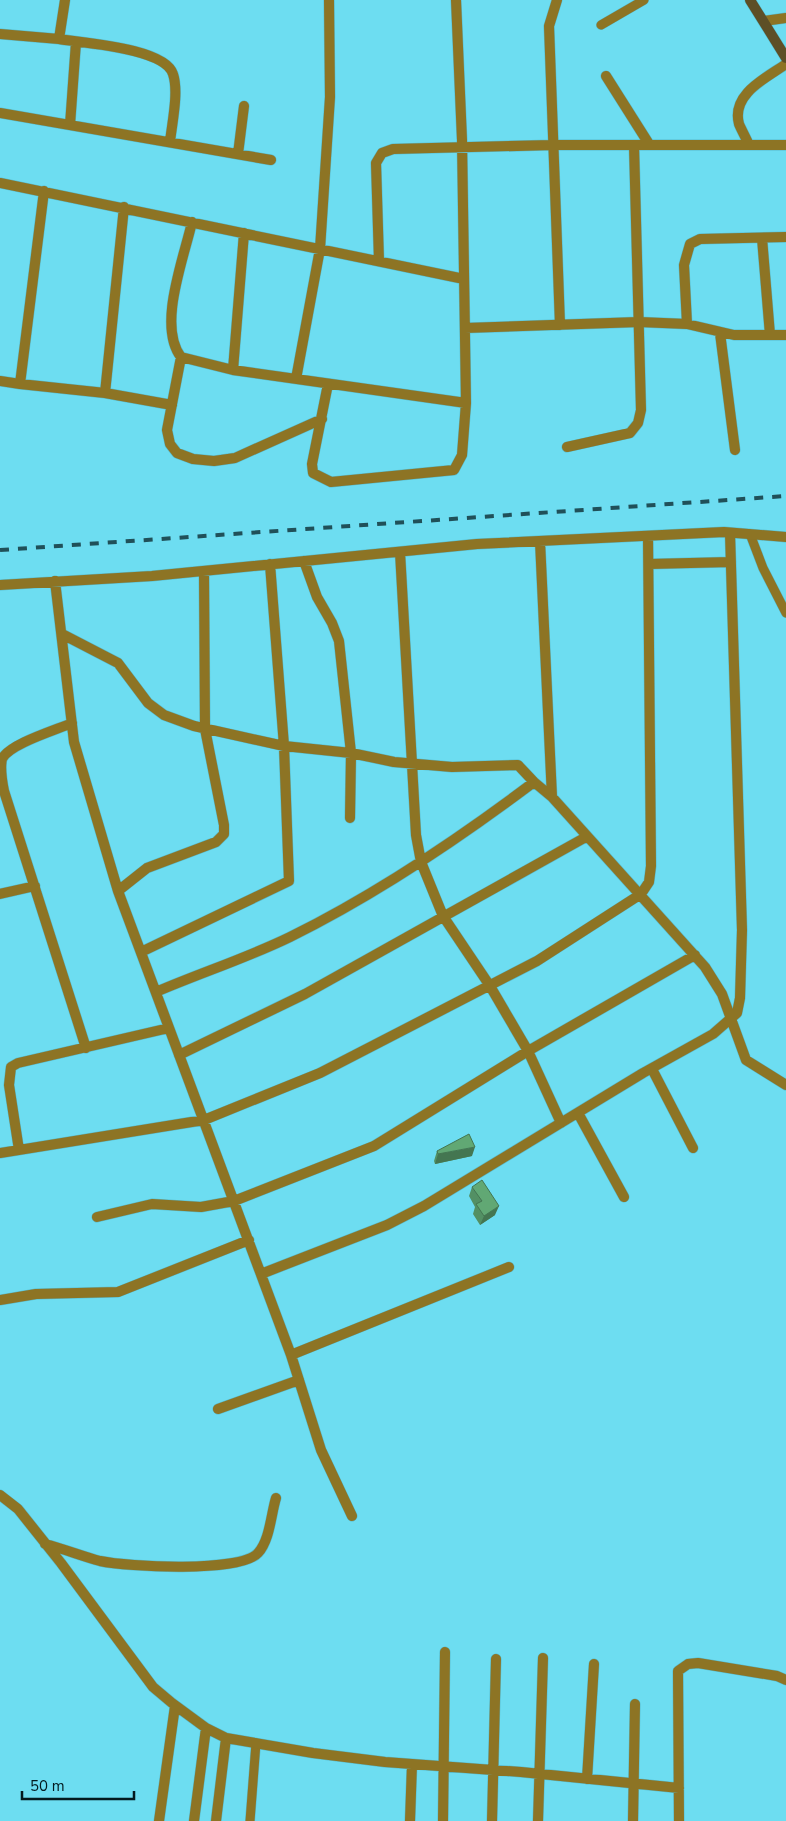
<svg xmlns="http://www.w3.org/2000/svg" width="786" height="1821" viewBox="0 0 786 1821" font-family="'Nunito Sans',sans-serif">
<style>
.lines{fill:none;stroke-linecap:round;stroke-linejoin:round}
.lane-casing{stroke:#5abacb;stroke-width:10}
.street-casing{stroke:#5abacb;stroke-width:11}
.secondary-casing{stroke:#5abacb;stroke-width:11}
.lane{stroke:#8d7424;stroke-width:9}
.street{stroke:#8d7424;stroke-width:10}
.secondary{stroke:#5d4f26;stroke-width:10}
.rail{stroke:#205059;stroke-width:4;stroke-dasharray:9 9;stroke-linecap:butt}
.wall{fill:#539064}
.shaded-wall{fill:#447651}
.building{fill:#61a874;stroke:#447651}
</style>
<rect width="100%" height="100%" fill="#6dddf1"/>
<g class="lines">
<!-- lane casing -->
<g class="lane-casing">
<path id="lane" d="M601 25 644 0
M750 534 763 568 786 613
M250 1821 256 1743"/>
</g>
<!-- street casing -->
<g class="street-casing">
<path id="street" d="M557 0 549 26 560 325
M764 21 786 18
M0 34 59 39 65 0
M59 39C83 43 165 48 173 74 179 92 172 123 170 142
M606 76 649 144
M0 113 271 160
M70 125 76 42
M749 145C746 138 742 131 739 124 731 94 766 78 786 64
M238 154 244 106
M0 183 464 279
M192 222C184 258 157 326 181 357L233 370 466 403 462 140 456 0
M762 238 770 335
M379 261 376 163 382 153 393 149 553 145H786
M687 324 684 265 690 244 700 239 786 237
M465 328 639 322 687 324 734 335H786
M720 333 735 450
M181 357 167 430 170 444 177 453 193 459 214 461 235 458 322 419
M233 370 244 233
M296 379 320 249 330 97 329 0
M0 381 20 384 44 191
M20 384 105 393 124 207
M328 384 312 464 313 473 331 482 454 470 462 455 466 403
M105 393 172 405
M567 447 630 433 638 423 641 410 634 145
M540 541 552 797 705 967 722 994 746 1060 786 1085
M400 552 416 835 421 862 443 916 490 986 528 1051 561 1123
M304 561 317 597 332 623 339 641 351 753 350 818
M649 564 731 562
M55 581 74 742 118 891 291 1355 509 1267
M0 585 152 576 477 544 724 532 786 537
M62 634 118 663 148 703 164 715 194 726 284 746 351 753 394 762 452 767 518 765 534 782
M72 723C56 730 9 744 2 759 0 768 2 781 4 791L86 1048
M118 891 147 868 216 842 224 834V825L205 729 204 571
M0 894 35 886
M141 952 289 881 284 746 270 564
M156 992C200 973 247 958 290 937 377 894 457 840 534 782L552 797
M179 1055 305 994 586 837
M652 1069 693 1148
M578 1113 624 1197
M19 1150 9 1085 11 1067 18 1063 169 1028
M0 1153 204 1120 320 1073 537 961 641 894 649 882 651 866 648 536
M97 1217 152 1204 201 1207 234 1201 374 1146 528 1051 695 955
M261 1274 387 1225 424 1206 643 1073 713 1034 737 1013 740 998 742 930 730 533
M0 1300 36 1294 118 1292 249 1240
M291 1355 321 1450 352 1516
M218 1409 299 1380
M0 1495 18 1509 61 1563 153 1687 172 1703 206 1728 226 1738 313 1753 385 1762 521 1772 679 1788
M45 1544C64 1549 82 1556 100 1561 128 1567 240 1573 258 1553 270 1540 271 1514 276 1498
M587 1779 594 1664
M159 1821 175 1706
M194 1821 206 1728
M216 1821 226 1738
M410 1821 412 1764
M443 1821 445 1652
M492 1821 496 1659
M538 1821 543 1658
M633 1821 635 1704
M679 1821 678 1671 688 1664 698 1663 777 1676 786 1680"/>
</g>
<!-- secondary casing -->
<g class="secondary-casing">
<path id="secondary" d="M750 0 786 58"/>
</g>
<!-- lane -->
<use href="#lane" class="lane"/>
<!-- street -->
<use href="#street" class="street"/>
<!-- secondary -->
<use href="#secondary" class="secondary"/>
<!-- rail -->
<path class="rail" d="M0 550 786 496"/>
</g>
<!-- wall -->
<path class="wall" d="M437 1151 472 1156 435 1164 434 1161Z
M472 1187 495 1215 480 1225 473 1214 475 1207 469 1196Z"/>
<!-- shaded-wall -->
<path class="shaded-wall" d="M475 1147 472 1156 435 1164 438 1154Z
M499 1206 495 1215 480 1225 484 1216Z"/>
<!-- building -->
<path class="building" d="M469 1134 475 1147 438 1154 437 1151Z
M482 1180 499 1206 484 1216 476 1204 482 1201 472 1187Z"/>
<!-- scale -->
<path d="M22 1791v8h112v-8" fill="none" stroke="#031a1f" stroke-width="2.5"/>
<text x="30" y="1791" font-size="15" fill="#031a1f" stroke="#6dddf1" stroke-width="4" paint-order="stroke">50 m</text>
</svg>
